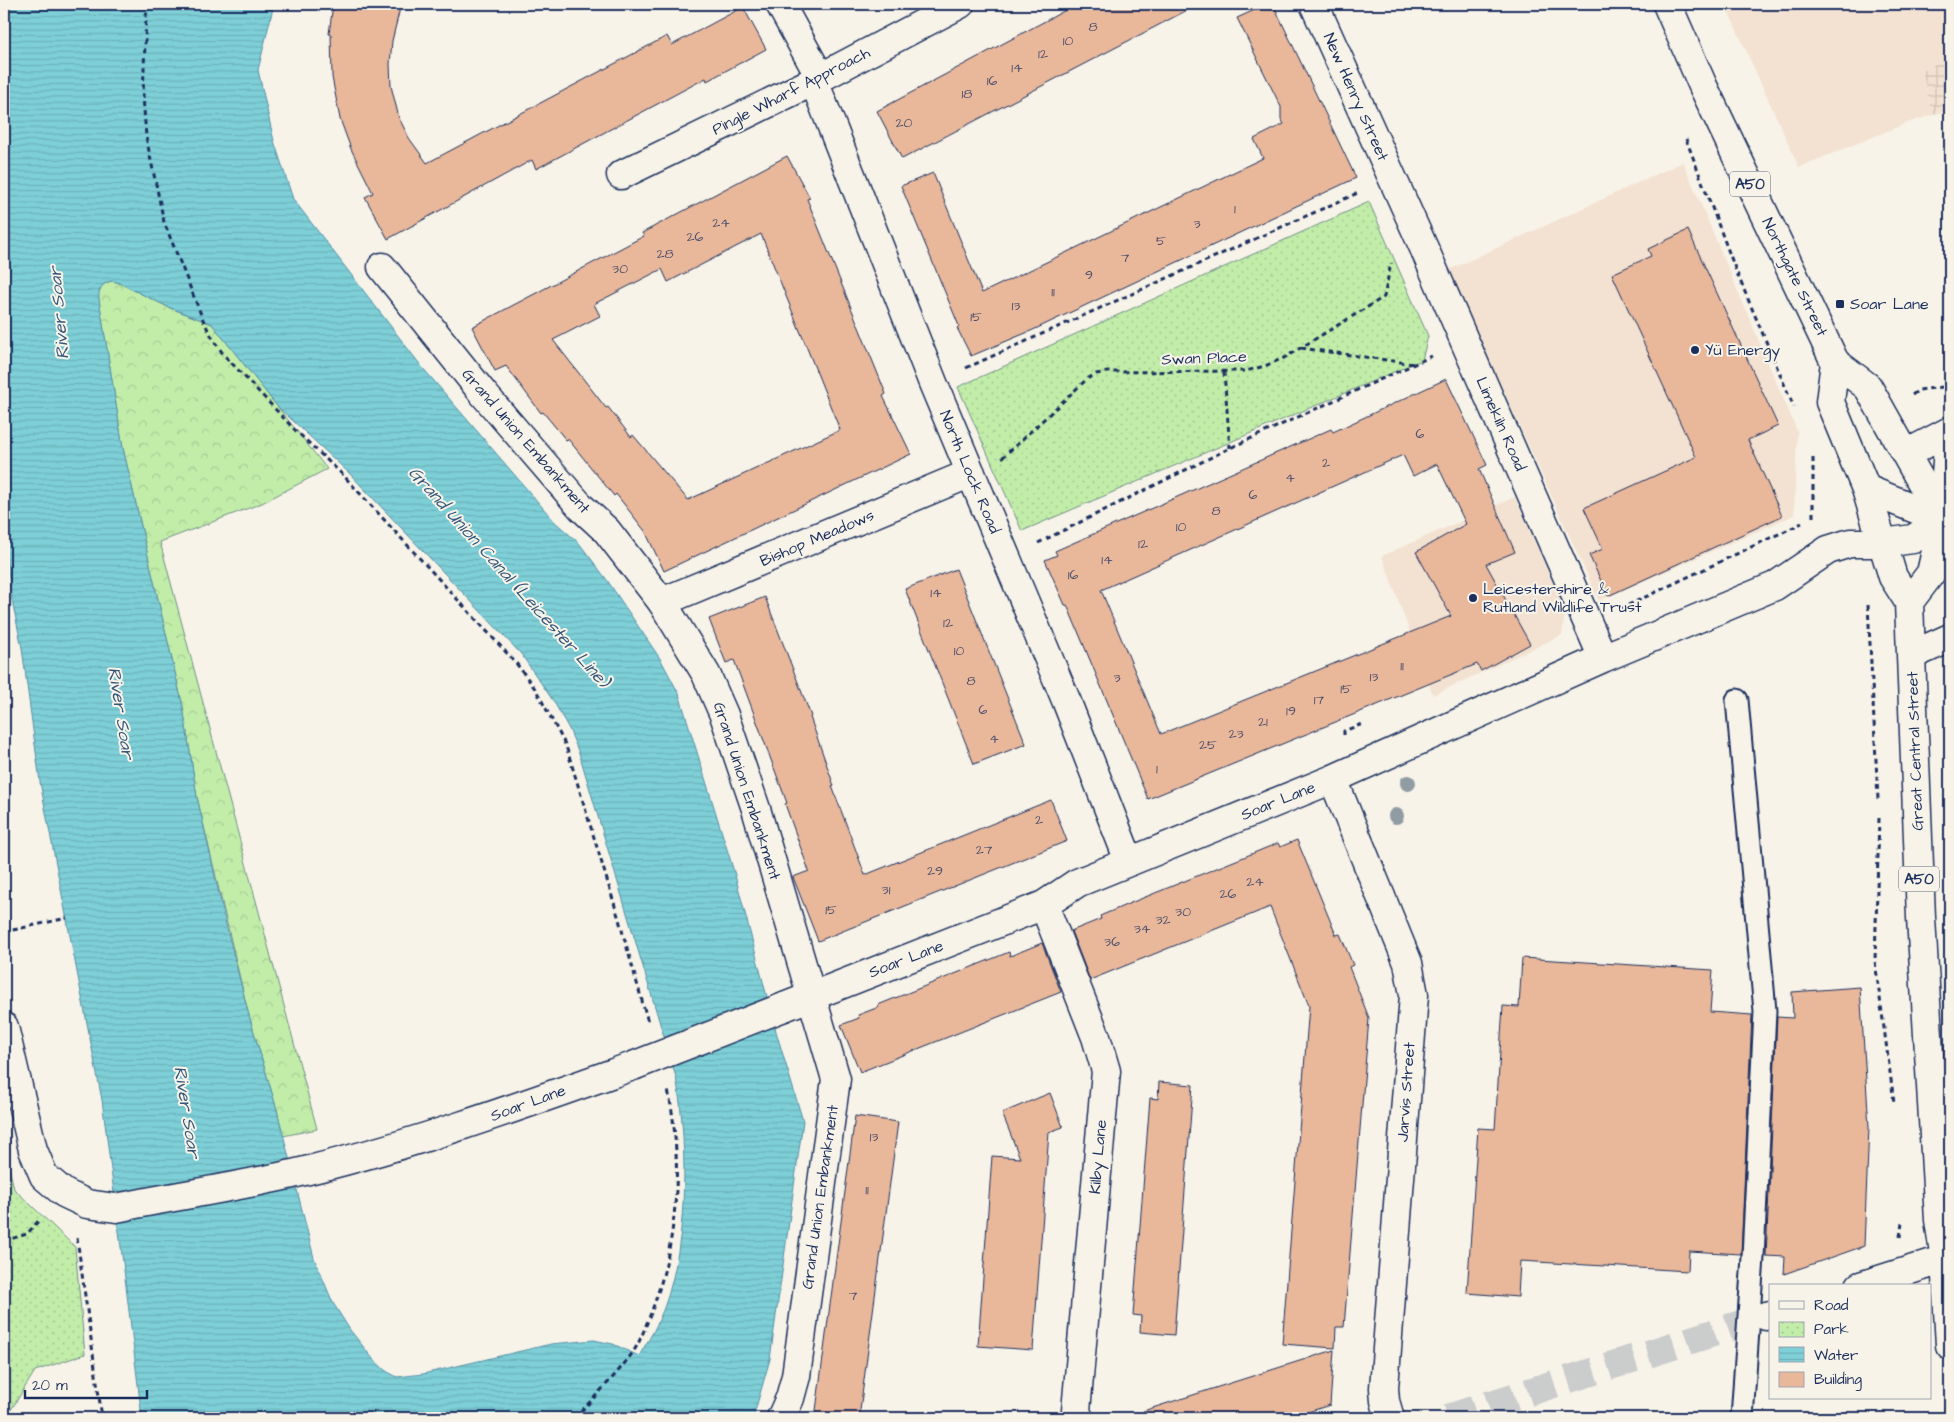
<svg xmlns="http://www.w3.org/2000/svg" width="1954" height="1422" viewBox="0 0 1954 1422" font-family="'Architects Daughter',sans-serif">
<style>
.built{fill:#f3e1d1}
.industrial{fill:url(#industrial-grid)}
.forest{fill:url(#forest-crowns);stroke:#6e8e84}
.park{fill:url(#park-dots);stroke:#6e8e84}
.water{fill:url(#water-rules);stroke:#568fa7;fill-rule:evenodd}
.building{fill:#e9b79a;stroke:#1b2f5e;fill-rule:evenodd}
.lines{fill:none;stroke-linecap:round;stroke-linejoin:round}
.minor-tunnel{stroke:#cbcccc;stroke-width:28;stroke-dasharray:28 14;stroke-linecap:butt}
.service-casing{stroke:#1b2f5e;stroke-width:25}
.pedestrian-casing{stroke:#1b2f5e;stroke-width:31}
.minor-casing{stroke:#1b2f5e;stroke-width:31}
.tertiary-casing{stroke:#1b2f5e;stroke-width:31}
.primary-casing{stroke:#1b2f5e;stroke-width:31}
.path{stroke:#1b2f5e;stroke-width:3;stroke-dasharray:5 4;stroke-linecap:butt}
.service{stroke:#f7f3e8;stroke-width:21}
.pedestrian{stroke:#f7f3e8;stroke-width:28}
.minor{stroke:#f7f3e8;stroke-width:28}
.tertiary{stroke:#f7f3e8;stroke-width:28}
.primary{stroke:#f7f3e8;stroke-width:28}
.minor-bridge-casing{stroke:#1b2f5e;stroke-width:31;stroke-linecap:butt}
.minor-bridge{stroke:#f7f3e8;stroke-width:28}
.tree{fill:#909ca4}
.poi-dot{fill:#1b2f5e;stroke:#f7f3e8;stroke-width:2}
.labels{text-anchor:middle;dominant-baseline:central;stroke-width:4;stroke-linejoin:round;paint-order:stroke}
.number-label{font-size:14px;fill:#4e516d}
.shield{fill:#f7f3e8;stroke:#5d6a87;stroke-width:1}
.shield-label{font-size:15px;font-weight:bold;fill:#1b2f5e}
.street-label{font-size:16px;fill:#1b2f5e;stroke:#f7f3e8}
.poi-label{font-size:16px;fill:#1b2f5e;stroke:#f7f3e8;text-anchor:start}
.water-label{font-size:18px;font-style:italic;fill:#34577c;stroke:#f7f3e8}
</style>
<defs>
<pattern id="industrial-grid" width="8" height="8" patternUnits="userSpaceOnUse" patternTransform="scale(1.25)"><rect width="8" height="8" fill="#f3e1d1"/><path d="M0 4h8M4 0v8" fill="none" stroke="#d0c1b6"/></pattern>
<pattern id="forest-crowns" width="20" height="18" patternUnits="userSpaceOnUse" patternTransform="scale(1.25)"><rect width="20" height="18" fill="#c2eda9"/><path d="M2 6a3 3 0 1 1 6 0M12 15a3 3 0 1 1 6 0" fill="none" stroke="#a6cc94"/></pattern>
<pattern id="park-dots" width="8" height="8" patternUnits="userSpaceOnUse" patternTransform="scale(1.25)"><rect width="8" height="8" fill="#c2eda9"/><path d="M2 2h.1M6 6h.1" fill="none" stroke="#a6cc94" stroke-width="1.8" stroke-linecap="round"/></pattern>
<pattern id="water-rules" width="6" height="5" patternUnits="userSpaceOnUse" patternTransform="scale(1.25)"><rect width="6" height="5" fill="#7ecfd7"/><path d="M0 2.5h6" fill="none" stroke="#6cb2bb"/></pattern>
</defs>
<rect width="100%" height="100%" fill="#f7f3e8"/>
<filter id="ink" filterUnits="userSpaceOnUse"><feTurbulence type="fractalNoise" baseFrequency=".02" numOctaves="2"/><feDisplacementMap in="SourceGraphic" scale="10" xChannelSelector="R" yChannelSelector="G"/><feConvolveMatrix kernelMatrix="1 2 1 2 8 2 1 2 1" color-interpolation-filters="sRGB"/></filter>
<g filter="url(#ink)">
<!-- built -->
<path class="built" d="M1725 4H1950V63H1938L1922 70 1932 115 1907 123 1799 167Z
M1683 162 1797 431 1794 515 1599 601 1449 270Z
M1515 497 1565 612 1562 635 1433 695 1382 556Z"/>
<!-- industrial -->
<path class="industrial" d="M1938 63H1950V110L1932 115 1922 70Z"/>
<!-- forest -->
<path class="forest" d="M111 281 117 282 168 307 212 324 327 469 262 503 160 542 317 1129 283 1136 277 1110 248 1012 197 797 183 707 123 448 98 294 102 285Z"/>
<!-- park -->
<path class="park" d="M1369 202 1428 336 1422 360 1022 531 958 387Z
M4 1145 14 1189 75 1247 85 1354 35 1371 6 1418H4Z"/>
<!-- water -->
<path class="water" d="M4 4H274L258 70 274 141 293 199 422 367 555 522 579 543 607 580 661 660 679 694 735 875 777 1035 803 1121 770 1359 753 1418H142L125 1278 102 1100 40 782 22 648 12 600 4 541ZM111 281 117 282 168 307 212 324 276 405 349 473 521 654 554 702 569 729 579 753 676 1077C689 1144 688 1260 658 1322 653 1334 645 1345 639 1356L613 1344 594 1340 551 1344 423 1374 397 1377 386 1371 373 1359 350 1330 333 1303 314 1258 277 1110 248 1012 227 929 197 797 183 707 123 448 99 299C98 290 102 283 111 281Z"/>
<!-- building -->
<path class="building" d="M333 4H401L392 41 390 64 391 86 399 118 409 138 427 163 667 36 672 45 743 7 766 49 707 81 706 78 536 169 532 160 388 239 365 197 373 193 351 149 340 119 332 77 331 34H329Z
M1077 4H1199L902 159 877 111Z
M1268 4H1273L1356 178 1033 330 971 356 957 328 959 326 901 186 933 173 982 293 1263 158 1254 139 1284 124 1281 119V107L1237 18Z
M787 156 810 198 807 199 886 394 883 396 911 454 664 571 645 531 616 494 614 496 568 439 566 440 543 412 541 413 506 366 495 371 472 327 644 236 642 233ZM761 234 840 430 688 500 633 435 631 437 608 407 606 408 553 340 600 316 594 304 662 269 668 282Z
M1688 230 1778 426 1748 440 1782 516 1608 596 1589 555 1603 549 1584 508 1696 457 1612 274 1651 256 1648 249Z
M1446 379 1487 465 1479 469 1515 552 1486 564 1530 644 1481 671 1477 664 1148 799 1067 605H1065L1045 560 1057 555 1055 551 1331 429 1333 432ZM1403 455 1413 476 1437 464 1466 524 1416 552 1451 616 1161 734 1101 590Z
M956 569 1026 744 974 764 905 589Z
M765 597 811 716 810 717 834 786H832L865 875 1051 800 1067 841 818 941 793 877 809 871 785 804 787 803 734 660 726 663 709 619Z
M1297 840 1336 935 1340 934 1353 965 1349 967 1369 1018 1344 1327H1336L1335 1348 1282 1344 1309 1006 1270 907 1090 980 1071 931 1101 919 1100 916 1133 902 1261 850 1278 843 1280 847Z
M1042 943 1061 992 860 1072 841 1025 859 1018 858 1015 879 1007 878 1005 1009 952 1010 956Z
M1522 958 1713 970 1710 1012 1752 1015 1741 1254 1689 1251 1688 1271 1520 1261 1518 1297 1467 1293 1478 1128 1495 1129 1503 1006 1519 1007Z
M1860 987 1869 1127 1864 1246 1784 1274 1785 1257 1766 1256 1777 1017 1793 1018 1792 992Z
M1159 1082 1193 1085 1174 1335 1140 1332 1141 1316 1133 1315 1150 1098 1158 1099Z
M1050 1093 1063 1127 1049 1132 1033 1350 978 1346 992 1156 1020 1158 1002 1113Z
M855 1116 898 1122 859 1418H815Z
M1334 1350 1330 1405 1289 1418H1144L1143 1411Z"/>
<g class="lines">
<!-- minor-tunnel -->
<path class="minor-tunnel" d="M1448 1418 1766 1316"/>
<!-- service casing -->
<g class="service-casing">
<path id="service" d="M1737 700 1765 1011 1753 1257 1742 1418"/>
</g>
<!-- pedestrian casing -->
<g class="pedestrian-casing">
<path id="pedestrian" d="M382 267 482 392 581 507 607 531 662 602 706 674 724 715 756 809 836 1079 796 1376 790 1398 781 1418"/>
</g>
<!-- minor casing -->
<g class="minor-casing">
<path id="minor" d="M780 4 820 77
M1314 4 1423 246 1603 658
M814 81 933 383 1066 700 1129 861
M621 175 814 81 960 4
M662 602 971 473
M1333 779 1408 963 1414 995 1384 1388 1385 1401 1390 1418
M1044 905 1096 1037 1106 1071 1076 1411 1079 1418
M784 1007 1044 905 1077 883 1333 779 1603 658 1775 586 1828 550 1850 543H1883
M4 1027 33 1150 44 1176 64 1193 87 1204 116 1208C180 1195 246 1186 309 1170 419 1143 526 1104 633 1066
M1860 1286 1945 1259 1950 1345
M1766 1316 1770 1315"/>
</g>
<!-- tertiary casing -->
<g class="tertiary-casing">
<path id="tertiary" d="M1906 454 1950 431
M1883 543 1913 539 1950 515"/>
</g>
<!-- primary casing -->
<g class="primary-casing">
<path id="primary" d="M1667 4 1703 86 1835 362 1868 387 1950 533
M1835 362 1830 402 1866 489 1893 577 1909 602 1921 918 1939 1220 1945 1259 1950 1257
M1866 489 1943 520
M1909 602 1931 573 1943 520 1949 432
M1912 655 1950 638"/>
</g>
<!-- path -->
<path class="path" d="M150 4 146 15 143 96 146 137 164 222 204 322 214 341 224 355 294 429 343 475 516 663 536 690 566 746 618 916 648 1022
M1686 139 1736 271 1794 407
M1301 348 1414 364
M966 368 1360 192
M1224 372 1230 448
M1912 395 1919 390 1950 386
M1002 458 1087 379 1096 374 1108 372 1246 371 1265 366 1284 358 1384 297 1391 263
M1813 458V517
M1038 543 1230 448 1432 356
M1868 605 1878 799
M1620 609 1802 523
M1344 735V731L1365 723
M1879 818 1875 961 1894 1102
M4 932 67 918
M1900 1237 1902 1223
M77 1238 102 1418
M4 1241 27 1234 40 1219
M575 1418C593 1398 617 1375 633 1352 640 1342 644 1330 649 1318 677 1248 684 1164 668 1090"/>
<!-- service -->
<use href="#service" class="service"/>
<!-- pedestrian -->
<use href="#pedestrian" class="pedestrian"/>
<!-- minor -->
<use href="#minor" class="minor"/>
<!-- tertiary -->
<use href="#tertiary" class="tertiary"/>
<!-- primary -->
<use href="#primary" class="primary"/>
<!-- minor-bridge casing -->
<g class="minor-bridge-casing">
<path id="minor-bridge" d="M633 1066 784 1007"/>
</g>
<!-- minor-bridge -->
<use href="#minor-bridge" class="minor-bridge"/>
</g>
<!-- trees -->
<g class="tree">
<circle cx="1408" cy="783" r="8"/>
<circle cx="1396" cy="816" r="8"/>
</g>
</g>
<!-- markers -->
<g class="poi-dot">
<rect x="1835" y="299" width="10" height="10" rx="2.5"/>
<circle cx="1695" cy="350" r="5"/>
<circle cx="1473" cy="598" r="5"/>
</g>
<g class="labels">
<!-- number labels -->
<g class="number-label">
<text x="1093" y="27">8</text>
<text x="1068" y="41">10</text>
<text x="1043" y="54">12</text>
<text x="1017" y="68">14</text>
<text x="992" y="81">16</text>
<text x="967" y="94">18</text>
<text x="904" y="123">20</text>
<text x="1235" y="209">1</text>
<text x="721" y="223">24</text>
<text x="1197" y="224">3</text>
<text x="695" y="237">26</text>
<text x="1161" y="241">5</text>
<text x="665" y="254">28</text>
<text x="1125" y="258">7</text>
<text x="620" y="269">30</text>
<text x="1089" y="275">9</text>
<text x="1053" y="292">11</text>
<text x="1016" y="306">13</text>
<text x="976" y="317">15</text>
<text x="1420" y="434">6</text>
<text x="1326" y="463">2</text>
<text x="1290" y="478">4</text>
<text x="1253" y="495">6</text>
<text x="1216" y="511">8</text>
<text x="1181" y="527">10</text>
<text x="1143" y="544">12</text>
<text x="1107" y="560">14</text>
<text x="1073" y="575">16</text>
<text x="936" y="593">14</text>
<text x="948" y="623">12</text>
<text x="959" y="651">10</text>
<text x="1402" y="666">11</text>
<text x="1374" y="677">13</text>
<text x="1117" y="678">3</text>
<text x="971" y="681">8</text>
<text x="1346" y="689">15</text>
<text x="1319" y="700">17</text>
<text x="983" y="710">6</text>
<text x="1291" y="711">19</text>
<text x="1263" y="722">21</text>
<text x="1236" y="734">23</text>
<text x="994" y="739">4</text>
<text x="1208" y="745">25</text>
<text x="1157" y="769">1</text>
<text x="1039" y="820">2</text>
<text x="984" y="850">27</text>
<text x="935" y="871">29</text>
<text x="1255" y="882">24</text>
<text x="886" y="890">31</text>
<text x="1228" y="894">26</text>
<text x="831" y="910">15</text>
<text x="1183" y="912">30</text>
<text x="1163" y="920">32</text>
<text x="1142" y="929">34</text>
<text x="1112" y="942">36</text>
<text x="874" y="1137">13</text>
<text x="867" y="1190">11</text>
<text x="853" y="1296">7</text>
</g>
<!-- shield labels -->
<g class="shield">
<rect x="1730" y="171.5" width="40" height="25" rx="4"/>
<rect x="1899" y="866.5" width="40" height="25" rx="4"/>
</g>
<g class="shield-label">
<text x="1750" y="184">A50</text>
<text x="1919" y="879">A50</text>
</g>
<!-- street labels -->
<g class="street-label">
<text transform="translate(791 91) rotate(-27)">Pingle Wharf Approach</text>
<text transform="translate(1356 97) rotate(66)">New Henry Street</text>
<text transform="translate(1795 277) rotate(64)">Northgate Street</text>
<text transform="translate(1204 358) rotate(-2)">Swan Place</text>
<text transform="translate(1501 424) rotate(66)">Limekiln Road</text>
<text transform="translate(526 441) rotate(49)">Grand Union Embankment</text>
<text transform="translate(970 472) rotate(67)">North Lock Road</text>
<text transform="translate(817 538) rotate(-23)">Bishop Meadows</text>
<text transform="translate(1915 751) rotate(-92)">Great Central Street</text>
<text transform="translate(747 791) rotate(72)">Grand Union Embankment</text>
<text transform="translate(1278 801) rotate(-22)">Soar Lane</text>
<text transform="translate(906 959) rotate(-21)">Soar Lane</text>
<text transform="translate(1406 1092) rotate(-86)">Jarvis Street</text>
<text transform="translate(528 1103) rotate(-20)">Soar Lane</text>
<text transform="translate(1098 1157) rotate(-85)">Kilby Lane</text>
<text transform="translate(820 1197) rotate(-82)">Grand Union Embankment</text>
</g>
<!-- poi labels -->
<g class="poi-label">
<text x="1850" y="304">Soar Lane</text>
<text x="1705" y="350">Yü Energy</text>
<text x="1483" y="589">Leicestershire &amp;<tspan x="1483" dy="18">Rutland Wildlife Trust</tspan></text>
</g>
<!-- water labels -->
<g class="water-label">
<text transform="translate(59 313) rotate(-95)">River Soar</text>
<text transform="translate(509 577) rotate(48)">Grand Union Canal (Leicester Line)</text>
<text transform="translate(121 713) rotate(81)">River Soar</text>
<text transform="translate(187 1112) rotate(81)">River Soar</text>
</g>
</g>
<!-- margin -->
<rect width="1954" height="1422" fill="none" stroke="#f7f3e8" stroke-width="20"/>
<rect x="10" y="10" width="1934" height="1402" fill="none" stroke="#1b2f5e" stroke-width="2" filter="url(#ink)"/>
<!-- legend -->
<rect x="1769" y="1284" width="162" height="115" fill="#f7f3e8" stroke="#9fa5b1"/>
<rect x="1779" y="1301" width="25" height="8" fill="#f7f3e8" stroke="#9fa5b1"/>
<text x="1814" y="1310" font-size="15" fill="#1b2f5e">Road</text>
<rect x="1779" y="1322" width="25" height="15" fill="url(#park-dots)" stroke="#9fa5b1"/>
<text x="1814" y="1334" font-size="15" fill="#1b2f5e">Park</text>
<rect x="1779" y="1347" width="25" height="15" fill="url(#water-rules)" stroke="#9fa5b1"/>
<text x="1814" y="1360" font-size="15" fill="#1b2f5e">Water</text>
<rect x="1779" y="1372" width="25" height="15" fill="#e9b79a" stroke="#9fa5b1"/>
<text x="1814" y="1384" font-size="15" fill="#1b2f5e">Building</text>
<!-- scale -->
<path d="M25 1390v8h122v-8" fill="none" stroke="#1b2f5e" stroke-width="2.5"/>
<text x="32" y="1390" font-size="15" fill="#1b2f5e" stroke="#f7f3e8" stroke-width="4" paint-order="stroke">20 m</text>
</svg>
